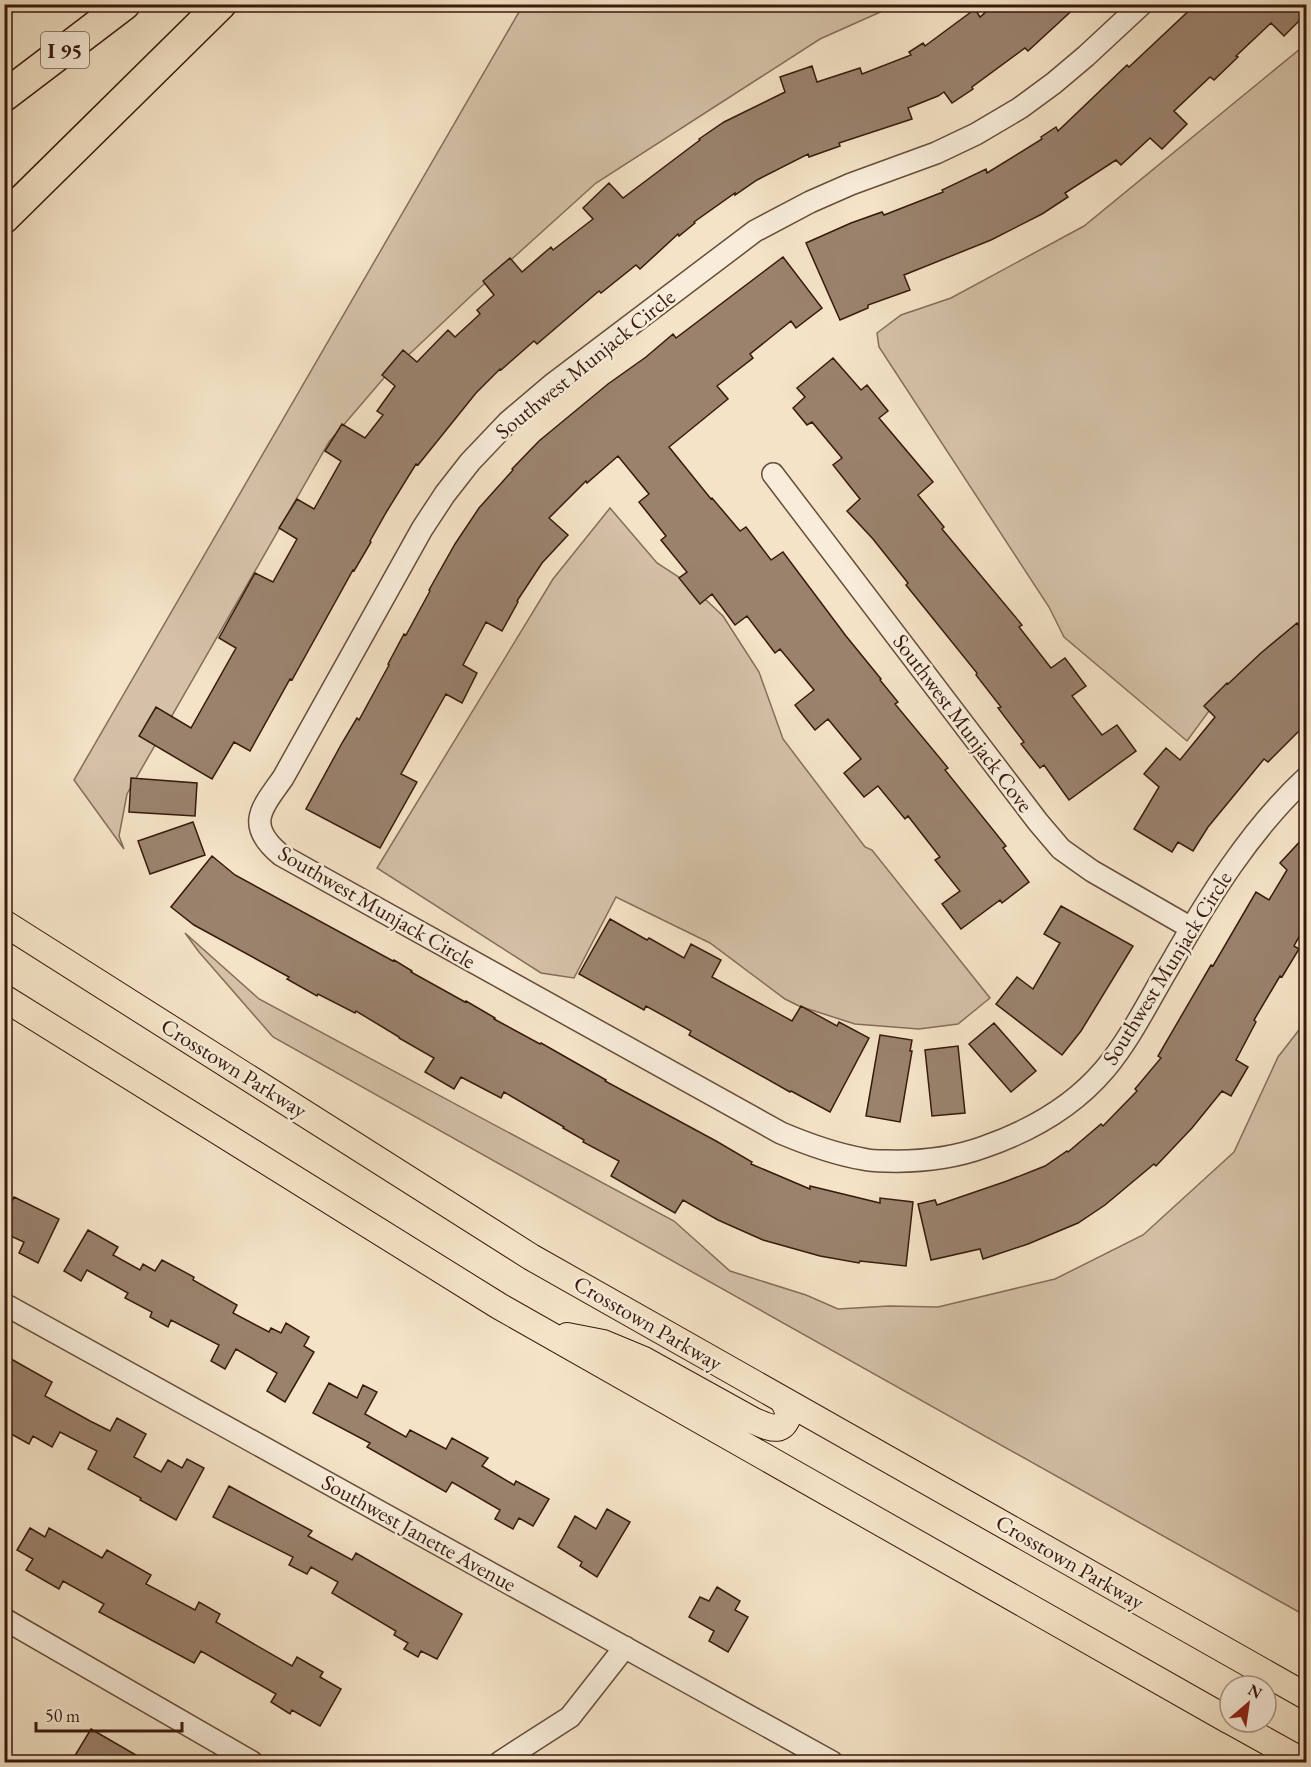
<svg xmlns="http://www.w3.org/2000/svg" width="1311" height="1767" viewBox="0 0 1311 1767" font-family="'EB Garamond',serif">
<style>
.green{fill:#d4c1a7;stroke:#866d5a;stroke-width:1.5}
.building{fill:#9a826d;stroke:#38190d;stroke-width:1.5}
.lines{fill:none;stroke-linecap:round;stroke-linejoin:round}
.minor-casing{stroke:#674c3b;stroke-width:24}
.major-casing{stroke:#38190d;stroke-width:28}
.highway-casing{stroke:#38190d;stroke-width:33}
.minor{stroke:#f8edda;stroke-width:21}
.major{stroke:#f4e3c6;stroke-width:26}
.highway{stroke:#f4e3c6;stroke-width:30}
.labels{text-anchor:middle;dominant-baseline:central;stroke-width:5;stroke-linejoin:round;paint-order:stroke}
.shield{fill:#f8edda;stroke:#72594a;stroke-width:1.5}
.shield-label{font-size:21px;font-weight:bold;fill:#38190d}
.street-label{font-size:22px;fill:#38190d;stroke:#f8edda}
</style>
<rect width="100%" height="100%" fill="#f4e3c6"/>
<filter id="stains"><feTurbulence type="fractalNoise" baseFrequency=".00333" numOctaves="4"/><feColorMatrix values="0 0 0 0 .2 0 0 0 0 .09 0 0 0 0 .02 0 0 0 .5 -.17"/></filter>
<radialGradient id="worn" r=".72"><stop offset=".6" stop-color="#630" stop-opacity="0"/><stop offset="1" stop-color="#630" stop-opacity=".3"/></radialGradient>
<!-- green -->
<path class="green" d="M523 5H896L820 39 596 183 472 295 383 379 329 442 127 794 119 836 124 849 74 780Z
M1306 44V617L1228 685 1187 741 1064 637 1049 607 879 347 877 333 901 315 951 298 1084 226Z
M610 508 657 563 688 583 723 616 759 672 783 739 865 847 872 850 990 998 958 1024 919 1029 855 1024 799 1006 785 999 710 943 616 897 574 978 541 973 377 868 553 579Z
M185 933 259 999 674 1221 730 1271 806 1295 838 1309 889 1306 938 1307 1055 1279 1143 1235 1234 1152 1278 1057 1306 1021V1616L273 1037 199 952Z"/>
<!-- building -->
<path class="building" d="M995 4H1079L1028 51 1025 48 972 87 973 89 952 103 944 92 938 96 908 108 912 119 839 143 840 146 809 157 808 154 757 180 735 195V193L694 222 695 223 679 236 678 234 640 269 636 265 601 293 599 291 537 344 534 341 501 370 500 369 476 393 418 465 416 464 387 511 370 541 371 542 354 571 353 570 292 680 290 679 250 751 234 742 212 779 139 736 156 707 191 728 236 648 219 638 255 573 273 582 297 539 279 528 297 499 314 509 341 461 325 451 342 424 365 438 383 415 377 411 395 386 382 375 403 350 417 362 448 330 455 337 480 314 477 310 494 295 483 281 510 258 522 272 551 247 553 250 593 219 583 208 609 183 623 198 700 140 699 139 724 122 785 92 780 77 812 66 817 82 860 68 862 74 911 55 909 52 923 43 925 46 975 9 980 17Z
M1196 4H1306V14L1284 36 1271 23 1236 56 1238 57 1214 80 1210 77 1174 111 1187 124 1162 149 1150 138 1121 165 1116 160 1065 193 1068 197 1042 214 991 240 904 275 910 290 868 305V308L840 320 806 243 851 223 882 212 884 215 943 192 942 190 986 169 987 173 1042 139 1041 137 1056 127 1058 131 1127 65 1129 67Z
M783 257 822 308 796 328 791 321 750 354 753 358 717 386 728 399 669 447 711 499 712 498 740 531 746 527 771 560 783 552 846 636 881 679 880 680 898 702 895 704 948 768 945 770 1006 846 1003 848 1029 882 1002 903 1000 900 961 929 942 904 960 891 935 860 940 857 908 816 905 819 878 786 864 797 844 773 861 759 828 719 815 730 795 705 814 690 780 649 775 653 747 616 735 625 712 594 700 604 679 578 687 572 661 540 666 536 639 502 649 494 618 456 587 483 586 481 549 518 568 535 542 563 517 601 518 602 502 631 486 622 463 665 477 673 462 703 446 694 401 774 417 782 380 848 306 809 342 743 357 718 359 720 389 665 388 664 404 634 406 635 430 591 429 590 455 544 479 508 513 470 512 469 539 441 608 384 646 357 673 334 676 338Z
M833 358 861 390 867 385 888 411 879 418 933 482 918 495 944 527 942 529 1022 625 1019 627 1051 668 1065 658 1086 686 1072 696 1102 735 1117 725 1136 751 1069 800 1044 765 1040 768 1021 744 1024 742 998 708 1001 707 976 675 977 673 906 585 908 583 873 539 847 511 860 499 833 465 842 458 812 422 807 425 793 408 805 397 797 388Z
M1297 623 1306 634V724L1268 762 1264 759 1208 827 1193 851 1178 842 1172 852 1134 829 1159 787 1144 774 1166 748 1180 760 1215 717 1204 706 1227 683 1228 684 1261 653Z
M131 778 197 783 195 816 129 812Z
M193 822 205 855 150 874 138 841Z
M1306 835V924L1294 946 1299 949 1282 977 1280 976 1254 1020 1256 1022 1236 1060 1248 1067 1231 1096 1222 1091 1192 1128 1156 1166 1154 1164 1105 1205 1078 1223 1028 1244 983 1259 980 1249 931 1260 918 1204 935 1200 937 1205 1007 1181 1045 1166 1067 1151 1068 1152 1101 1124 1103 1126 1137 1091 1135 1089 1161 1058 1158 1056 1211 965 1213 966 1256 892 1269 900 1287 870 1280 863Z
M212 856 235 875 393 961 394 960 412 971 411 972 465 1002 466 1001 495 1018 494 1019 540 1044 541 1043 606 1080 605 1081 716 1141 752 1162 751 1164 810 1189V1186L880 1203V1198L913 1202 906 1266 860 1261 859 1263 820 1256 763 1240 718 1220 683 1200 675 1213 611 1176 619 1161 583 1142 584 1140 563 1128 564 1127 504 1092 501 1098 461 1077 454 1089 425 1072 434 1058 399 1038V1037L356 1011 355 1013 318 994 317 996 287 979 289 977 194 925 171 907Z
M1061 906 1133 946 1081 1031 1062 1055 996 1004 1017 977 1033 989 1060 943 1044 934Z
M610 919 647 940 649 938 684 958 691 944 721 960 712 977 792 1021 801 1006 837 1026 839 1022 869 1038 830 1112 791 1091 790 1092 689 1035 691 1031 646 1006 644 1010 579 974Z
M994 1023 1036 1071 1011 1092 969 1044Z
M880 1035 912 1040 910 1051H912L900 1122 866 1116Z
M958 1046 965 1113 932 1116 925 1050Z
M14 1197 59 1219 38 1263 19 1253 24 1242 4 1233V1218Z
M88 1230 118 1247 113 1255 140 1270 143 1264 155 1271 162 1260 194 1277 193 1280 237 1305 233 1313 269 1332 271 1328 281 1333 286 1323 309 1337 304 1346 314 1352 285 1402 267 1391 277 1373 236 1349 225 1369 211 1361 219 1345 171 1320 168 1327 150 1317 152 1312 125 1298 128 1293 87 1270 81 1281 64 1271Z
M4 1355 52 1382 45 1396 90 1421 110 1431 117 1418 146 1434 134 1457 161 1472 168 1460 182 1468 187 1459 204 1468 176 1520 140 1500 141 1498 88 1469 97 1451 60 1432 52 1447 33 1436 29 1444 4 1430Z
M329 1383 357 1398 363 1385 377 1392 365 1414 406 1437 410 1430 446 1449 452 1438 488 1458 482 1466 514 1485 516 1481 549 1499 533 1526 519 1518 513 1529 495 1519 500 1510 452 1482 446 1492 367 1447 370 1443 313 1413Z
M229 1486 312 1531 308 1536 352 1560 356 1553 462 1614 437 1659 421 1651 418 1657 404 1649 408 1643 394 1635 396 1631 332 1593 338 1582 311 1567 307 1574 289 1565 293 1557 213 1517Z
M607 1509 630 1522 597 1577 580 1566 582 1562 558 1547 575 1516 596 1529Z
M30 1528 45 1537 49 1528 102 1558 107 1550 151 1575 146 1584 195 1610 199 1602 220 1614 216 1622 292 1666 297 1657 323 1672 320 1677 341 1689 320 1726 292 1710 290 1714 271 1702 276 1694 201 1651 194 1663 99 1612 104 1604 63 1581 59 1589 26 1570 33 1559 17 1550Z
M717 1587 740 1601 735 1610 748 1617 728 1652 709 1641 714 1631 689 1617 700 1597 709 1601Z
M91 1729 148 1762H71Z"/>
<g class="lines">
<!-- minor casing -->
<g class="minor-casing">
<path id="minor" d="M1142 4 1086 56 1054 83 1020 108 976 134 936 153 851 184 810 202 755 231 554 383 508 422 470 462 445 494 422 529 283 778C261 809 245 825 281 855L781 1133C807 1144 834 1154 863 1159 870 1161 878 1161 886 1161 920 1162 951 1159 984 1147 1030 1131 1073 1107 1105 1069 1131 1038 1149 1000 1170 965 1208 898 1250 830 1306 778
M773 474 1038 822 1061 849 1092 871 1191 928
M4 1304 832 1762
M4 1619 252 1762
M500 1762 570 1717 625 1647"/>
</g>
<!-- major casing -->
<g class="major-casing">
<path id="major" d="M4 923 531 1257 1306 1696
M4 998 499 1306 1230 1721
M567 1336 603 1343 644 1360 754 1421C771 1428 783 1435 789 1413L783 1400
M1232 1722 1304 1762"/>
</g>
<!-- highway casing -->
<g class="highway-casing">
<path id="highway" d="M4 96 125 4
M4 218 221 4"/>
</g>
<!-- minor -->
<use href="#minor" class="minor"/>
<!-- major -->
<use href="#major" class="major"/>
<!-- highway -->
<use href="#highway" class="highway"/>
</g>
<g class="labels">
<!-- shield labels -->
<rect class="shield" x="41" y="32" width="48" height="36" rx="4.5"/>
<g class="shield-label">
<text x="65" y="50">I 95</text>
</g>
<!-- street labels -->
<g class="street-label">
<text transform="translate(585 364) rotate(-39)">Southwest Munjack Circle</text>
<text transform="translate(963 723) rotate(53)">Southwest Munjack Cove</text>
<text transform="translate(377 907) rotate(30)">Southwest Munjack Circle</text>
<text transform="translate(1167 968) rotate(-58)">Southwest Munjack Circle</text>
<text transform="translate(234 1068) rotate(32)">Crosstown Parkway</text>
<text transform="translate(648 1323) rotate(30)">Crosstown Parkway</text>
<text transform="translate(419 1533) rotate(29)">Southwest Janette Avenue</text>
<text transform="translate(1070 1562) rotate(30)">Crosstown Parkway</text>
</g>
</g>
<!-- margin -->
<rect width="1311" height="1767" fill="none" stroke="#f4e3c6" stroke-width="24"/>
<rect x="6" y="6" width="1299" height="1755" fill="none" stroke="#38190d" stroke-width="3"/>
<rect x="12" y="12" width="1287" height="1743" fill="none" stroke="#38190d" stroke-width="1.5"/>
<!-- north arrow -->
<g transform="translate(1248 1704) rotate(29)"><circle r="28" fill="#f8edda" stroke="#ab9888" stroke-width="1.5"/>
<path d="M0-4.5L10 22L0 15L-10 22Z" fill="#8f2418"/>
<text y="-9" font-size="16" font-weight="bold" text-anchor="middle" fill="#38190d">N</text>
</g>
<!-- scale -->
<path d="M36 1722v9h146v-9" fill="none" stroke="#38190d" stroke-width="3"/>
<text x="45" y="1722" font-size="18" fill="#38190d" stroke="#f8edda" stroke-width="4.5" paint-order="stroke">50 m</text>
<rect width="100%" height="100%" filter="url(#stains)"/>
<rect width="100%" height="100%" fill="url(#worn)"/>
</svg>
